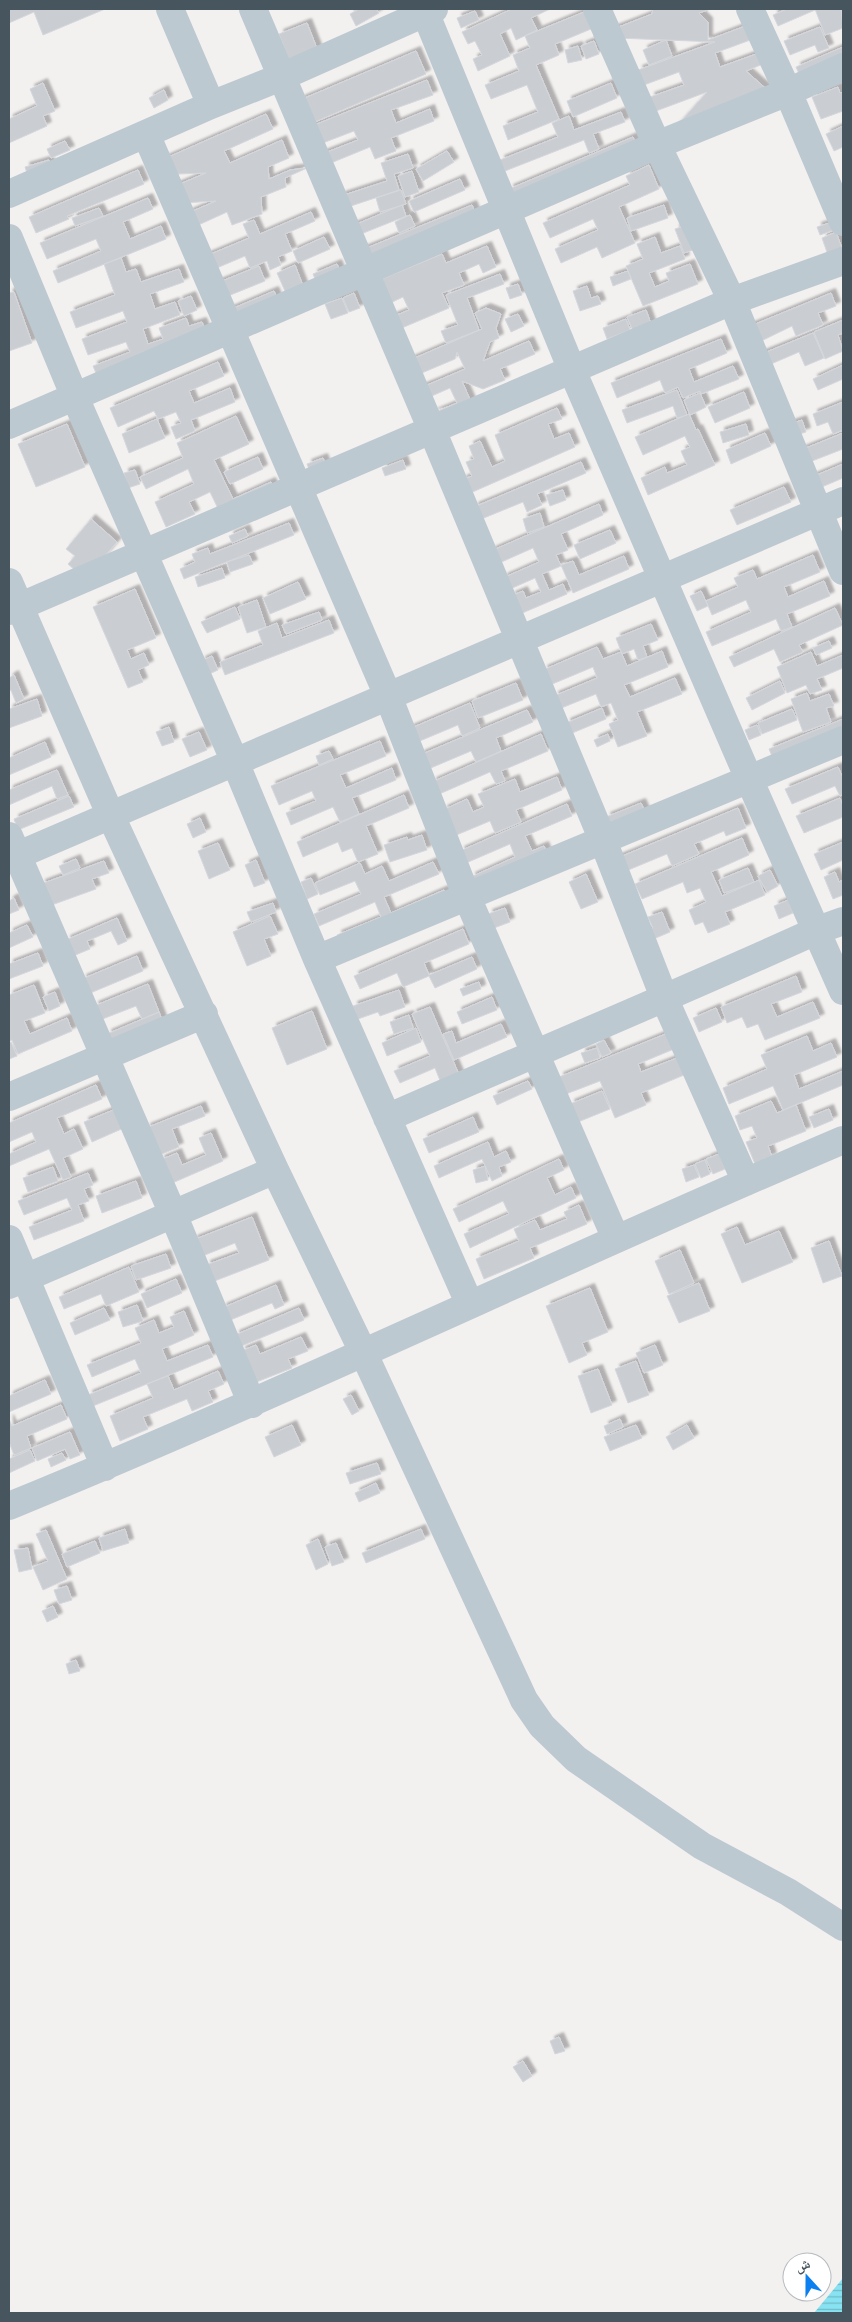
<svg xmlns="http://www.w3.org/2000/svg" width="852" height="2322" viewBox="0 0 852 2322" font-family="Roboto,'Noto Naskh Arabic',sans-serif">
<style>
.water{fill:url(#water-rules)}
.building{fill:#caced3;stroke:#d4d7dc;filter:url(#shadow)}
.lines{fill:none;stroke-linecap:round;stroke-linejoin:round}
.minor{stroke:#bdc9d0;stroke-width:28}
</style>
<defs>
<pattern id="water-rules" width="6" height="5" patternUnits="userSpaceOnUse" patternTransform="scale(1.25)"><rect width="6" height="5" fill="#87e3f2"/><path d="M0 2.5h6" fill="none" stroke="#70bbc7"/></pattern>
<filter id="shadow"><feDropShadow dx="4.5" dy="-4.5" stdDeviation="1" flood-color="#0004"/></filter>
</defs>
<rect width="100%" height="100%" fill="#f3f0f0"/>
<!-- water -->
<path class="water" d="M843 2278V2313H814Z"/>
<!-- building -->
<path class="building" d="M9 9H105L43 35 34 12 9 23Z
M359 9H376L379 13 356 26 350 14Z
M512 9H550L531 18 537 30 516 40 511 28 500 34 510 56 478 71 473 59 482 55 475 41 468 44 462 32Z
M653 9H711L699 13 708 22V40L748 25 753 39 715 53 720 67 759 53 763 64 746 71 772 94 673 130 707 92 656 111 650 97 684 85 679 72 644 85 638 70 715 42 593 37 652 14Z
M787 9H815V10L778 26 773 15Z
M815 9H841L843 28 825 35Z
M475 11 479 20 461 28 457 18Z
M584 12 591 29 555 44 559 55 536 65 559 119 508 140 503 126 538 112 527 85 491 99 485 85 519 71 513 55 530 48 525 36Z
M307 23 318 51 290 62 279 34Z
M820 27 829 48 818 52 815 45 790 55 784 41Z
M666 40 672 56 649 65 643 50Z
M594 41 599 54 586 59 581 46Z
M578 46 582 60 568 63 565 50Z
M843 47V61L801 78 796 67Z
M416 51 426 74 310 124 300 100Z
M427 80 433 95 391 110 396 123 430 109 434 121 391 138 396 151 375 159 370 147 326 165 322 154 358 140 354 131 315 146 307 128Z
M43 83 55 111 43 116 47 126 9 143V119L37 106 30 89Z
M611 83 617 98 573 117 567 101Z
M838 87 840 93 843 92V111L821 119 812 97Z
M164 90 168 100 154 108 149 98Z
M621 112 625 122 593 134 599 149 589 153 584 140 505 171 500 160 558 137 552 123 569 116 574 130Z
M266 114 273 129 224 151 230 163 282 140 289 158 268 167 269 179 290 170 307 168 285 178 286 187 261 197 262 214 232 225 227 212 194 227 188 213 216 201 182 203 175 186 206 173 178 174 164 159Z
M843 126V147L834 151 826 134Z
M633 137 639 152 514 202 509 189Z
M65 141 70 150 51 158 47 149Z
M447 151 454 162 423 181 416 169Z
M408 154 413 168 394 174 399 190 345 208 341 196 387 181 381 163Z
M49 160 51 169 28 176 25 167Z
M649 165 659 189 619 207 635 243 602 258 597 247 561 263 555 249 598 230 593 219 550 238 543 223 630 185 626 176Z
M138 170 144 184 67 216 69 219 36 233 29 217Z
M412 171 419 192 405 197 398 176Z
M460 179 465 190 414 212 409 201Z
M401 190 406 204 380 212 376 198Z
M148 198 153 209 123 222 130 239 161 226 166 239 58 283 53 271 101 251 96 239 47 259 40 243Z
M402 205 406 216 356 236 352 226Z
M472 205 478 219 358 268 352 254Z
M664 205 668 218 631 231 627 218Z
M99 208 103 216 75 226 72 218Z
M311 212 315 221 285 234 292 251 278 257 281 265 270 270 267 261 250 268 245 256 212 270 206 256 249 238 243 224 254 220 260 234Z
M410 215 415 226 399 233 395 222Z
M832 222 834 230 820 235 817 227Z
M687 225 696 249 684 253 675 229Z
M836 232 843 251 829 258 822 238Z
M324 237 330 249 298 263 293 251Z
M655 237 661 253 680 246 685 259 649 273 655 287 669 281 666 273 690 264 698 284 643 306 626 266 643 259 637 244Z
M487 246 496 267 483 273 479 264 459 273 464 285 442 293 449 308 397 330 392 317 409 310 403 297 386 305 377 281 442 254 446 263Z
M121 258 126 272 136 269 141 282 179 269 184 282 150 294 155 309 175 302 180 315 143 329 148 344 163 339 159 328 186 318 189 326 202 322 208 338 98 378 93 366 130 352 126 342 88 355 82 339 127 322 123 311 76 328 70 312 115 295 104 264Z
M337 264 342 276 318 286 313 274Z
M295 265 305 291 288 298 277 273Z
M259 266 265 281 223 298 217 283Z
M628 271 631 279 613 286 610 277Z
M500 274 504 284 467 298 479 330 446 343 441 331 458 325 446 295Z
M518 284 522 295 510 299 506 288Z
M587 286 591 298 598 296 601 304 580 311 573 291Z
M274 291 279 303 236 327 229 310Z
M14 292 32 343 9 351V293Z
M354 293 360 308 349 312 343 298Z
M831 293 836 306 818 313 823 325 796 336 792 326 755 344 748 327Z
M191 296 197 310 184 316 178 301Z
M342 298 348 313 331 319 325 304Z
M486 308 501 314 496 328 499 338 490 342 483 361 529 341 535 354 500 369 505 380 483 389 462 381 474 409 433 413 457 403 450 388 418 402 413 391 465 369 457 352 455 359 417 375 410 360 482 329 475 313Z
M646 310 655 335 633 331 627 317Z
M518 314 524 326 511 332 505 319Z
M626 319 630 330 607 339 603 328Z
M843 320V333L838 335 843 351 825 359 814 332Z
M813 333 824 358 805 366 799 352 764 367 759 355Z
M721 339 727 353 689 369 694 382 733 366 739 379 701 394 700 391 683 398 678 387 665 393 660 380 617 398 611 383Z
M218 362 224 376 189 391 194 403 230 388 235 402 191 420 195 431 176 439 171 427 181 423 176 412 158 419 154 411 118 427 110 408Z
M843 365V379L818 390 813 379Z
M677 390 687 415 677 418 673 406 627 423 622 410Z
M744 392 750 408 715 423 708 407Z
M700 393 706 407 690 415 684 400Z
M843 402V430L833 434 828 422 817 426 813 414Z
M557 408 562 419 548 424 554 439 569 433 575 447 468 494 462 480 472 476 466 462 474 459 469 446 480 441 492 467 505 461 495 435Z
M689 414 696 430 698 429 715 465 648 495 641 478 665 467 667 473 687 465 681 451 690 447 685 436 643 455 635 437Z
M236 416 249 444 214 460 233 499 271 482 276 493 222 517 210 492 189 502 195 514 166 527 155 502 194 484 188 469 146 489 140 477 183 458 177 443Z
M157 419 165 438 129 453 122 434Z
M802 420 806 432 793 436 790 424Z
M67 424 85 467 36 487 18 444Z
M746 424 749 435 723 443 720 432Z
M765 433 771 446 731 464 726 450Z
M843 433V449L807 463 801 450Z
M258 457 263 469 230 484 224 472Z
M323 458 327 468 311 474 307 464Z
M403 460 406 469 385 476 382 468Z
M581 462 586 473 537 494 542 505 527 512 523 502 479 520 474 507Z
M843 464V478L817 489 812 477Z
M135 470 140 484 128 488 124 473Z
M784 487 791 502 737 525 730 510Z
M563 490 566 500 550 506 546 495Z
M599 504 603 515 561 534 568 550 556 555 561 566 542 574 549 590 563 584 567 594 520 614 511 596 523 591 526 598 541 592 535 578 508 590 503 578 539 562 533 548 497 564 491 551Z
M540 513 544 527 527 533 523 519Z
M91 519 117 542 85 579 68 564 75 556 66 549Z
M289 523 294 535 184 579 180 569 195 562 192 554 208 548 210 554Z
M245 529 248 536 232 543 229 536Z
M610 530 616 543 580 559 574 545Z
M249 555 253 564 230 572 227 562Z
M813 555 820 572 784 587 788 597 824 581 830 596 787 614 792 627 781 631 776 619 712 646 706 632 751 612 746 600 712 615 706 601 738 587 734 578 753 570 757 579Z
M624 556 629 569 573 593 561 565 573 561 579 575Z
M222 568 225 578 198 587 195 577Z
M298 582 306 599 270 614 263 598Z
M135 589 156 638 127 650 131 659 144 653 149 665 138 670 143 682 128 688 93 607Z
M701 591 708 606 697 611 690 596Z
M257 600 266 627 247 633 238 607Z
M235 607 240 619 207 633 201 622Z
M835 608 843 625 799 645 803 652 780 662 774 649 734 667 729 657Z
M319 612 322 620 286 634 282 625Z
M329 620 334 633 225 675 220 662 263 645 258 631 277 623 282 638Z
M651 624 658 640 643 646 647 657 638 660 634 649 622 654 616 638Z
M829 641 832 648 816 655 813 648Z
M597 647 603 659 621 652 627 666 662 651 668 667 624 685 630 697 675 678 682 694 637 712 647 736 618 747 609 724 618 720 611 703 601 707 596 694 559 709 554 696 597 678 593 667 550 685 543 670Z
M811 652 817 666 843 655V668L817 679 822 690 810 694 806 685 787 693 777 667Z
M212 656 218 670 207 675 201 661Z
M14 675 24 699 16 703 11 690 9 691V678Z
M780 681 785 693 752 710 746 698Z
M516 683 523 700 478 718 472 701Z
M807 693 810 701 829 694 834 706 826 708 831 722 803 732 791 699Z
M37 699 42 716 9 728V709Z
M470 703 480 728 462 736 458 725 415 743 409 729Z
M602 708 606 719 570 734 566 723Z
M792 709 797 720 762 734 758 723Z
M527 710 533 722 496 738 501 751 476 762 471 751 426 770 420 755Z
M843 719V733L774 761 769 749Z
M757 725 761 735 749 740 745 730Z
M169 727 174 742 162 746 156 732Z
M199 732 207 750 190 757 182 739Z
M541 734 548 751 501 771 505 781 496 784 490 772 437 795 432 782Z
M608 734 610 741 597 747 594 740Z
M380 741 386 756 340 775 346 788 392 768 396 780 352 798 359 814 340 822 333 807 291 825 286 813 316 801 312 791 279 805 271 786Z
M45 742 51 757 9 775V758Z
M329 751 333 759 319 765 316 756Z
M838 767 843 778V794L840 796 835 786 792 804 785 789Z
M57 770 68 795 57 799 52 786 9 805V790Z
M557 777 562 790 516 810 521 822 495 833 490 821 454 836 443 810 467 799 473 812 484 807 478 794 515 779 520 792Z
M404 795 409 808 366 826 378 854 358 862 352 848 342 852 338 842 303 857 297 842Z
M69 796 74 807 18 830 14 819Z
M840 798 843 806V817L804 833 796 816Z
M641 803 646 814 611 828 606 817Z
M567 804 572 816 525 836 532 851 544 846 549 858 477 890 471 877 515 857 510 844 466 863 460 851Z
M738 808 746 828 726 836 724 831 694 844 699 854 672 866 667 854 621 873 615 859Z
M200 818 206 832 193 838 187 824Z
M422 835 427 850 390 862 384 845 407 837 408 840Z
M742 838 749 855 711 872 722 896 759 880 765 895 725 912 730 924 708 933 703 922 695 925 689 910 706 902 700 888 687 893 683 882 642 899 635 884Z
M843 842V860L821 870 814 854Z
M218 843 230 870 209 879 198 851Z
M76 859 80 868 63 875 59 866Z
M256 860 265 883 254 887 245 865Z
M104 861 109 873 92 879 96 889 49 906 41 884Z
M433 862 439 874 384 897 391 913 444 890 449 902 343 948 337 935 381 917 375 902 319 926 314 914 361 894 355 881 320 895 315 883 360 863 365 874 382 866 389 881Z
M748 868 754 882 724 893 719 880Z
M770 870 778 886 767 892 758 876Z
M835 872 839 882 843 880V895L833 899 824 877Z
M586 874 598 902 581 909 569 882Z
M311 878 318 894 307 899 301 882Z
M14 898 19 910 9 914V901Z
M788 900 793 913 779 919 774 906Z
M273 903 276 912 251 922 247 912Z
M505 908 510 922 494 928 488 914Z
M662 912 670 932 644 943 640 934 653 928 648 917Z
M270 916 278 934 264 939 271 956 247 966 233 932Z
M117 918 127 941 118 945 111 931 87 941 90 949 73 956 66 940Z
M27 925 33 937 9 948V933Z
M463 929 469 944 424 963 429 975 472 957 477 969 435 988 429 976 403 987 397 973 360 989 354 976Z
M38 953 43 966 9 979V964Z
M137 956 143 971 88 994 82 979Z
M796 976 802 992 771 1004 777 1017 813 1002 820 1018 765 1040 758 1024 747 1028 742 1017 727 1023 721 1007Z
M479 982 481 989 463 996 460 989Z
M148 984 159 1012 142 1019 136 1006 100 1020 94 1006Z
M34 985 45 1013 24 1021 30 1034 67 1018 72 1031 18 1054 12 1040 9 1041V995Z
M399 990 405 1007 380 1016 378 1012 358 1019 353 1006Z
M55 992 60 1006 49 1011 43 997Z
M492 997 497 1010 462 1024 457 1012Z
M430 1007 466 1091 441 1083 435 1068 400 1083 394 1071 430 1056 412 1014Z
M716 1008 722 1022 699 1032 693 1018Z
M312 1011 327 1049 287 1065 272 1028Z
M159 1012 164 1025 112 1046 107 1034Z
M409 1015 413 1028 394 1034 390 1022Z
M501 1024 507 1037 454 1060 443 1034 452 1031 456 1043Z
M416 1028 421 1042 387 1056 382 1043Z
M668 1033 674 1049 638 1064 641 1072 677 1058 684 1075 641 1093 646 1105 615 1118 600 1081 566 1094 559 1077Z
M807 1036 813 1051 831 1043 837 1057 794 1075 799 1089 843 1071V1085L783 1110 773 1086 729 1104 723 1088 767 1069 761 1055Z
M604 1040 611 1053 602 1057 596 1044Z
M11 1042 17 1056 9 1059V1043Z
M597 1048 600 1058 585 1063 581 1053Z
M528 1081 532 1089 497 1105 493 1096Z
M96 1085 102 1099 57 1118 64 1134 74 1129 83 1149 63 1158 71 1177 63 1180 49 1149 9 1166V1154L36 1142 32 1132 9 1142V1123Z
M602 1091 610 1109 578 1122 570 1104Z
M771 1101 777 1113 796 1105 806 1131 768 1146 772 1157 755 1164 746 1142 757 1138 752 1126 740 1130 735 1116Z
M201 1106 205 1116 172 1129 179 1147 157 1156 146 1128Z
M118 1108 126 1127 92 1142 84 1122Z
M829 1109 833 1120 814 1128 809 1117Z
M473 1117 479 1132 429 1153 423 1139Z
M211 1133 223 1161 170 1184 160 1160 177 1153 182 1165 206 1155 199 1138Z
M488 1142 494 1157 506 1151 511 1162 499 1167 502 1176 492 1181 482 1159 439 1178 434 1166Z
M719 1154 725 1169 713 1174 706 1159Z
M559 1159 564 1170 547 1178 555 1195 571 1187 576 1198 470 1248 464 1234 509 1214 503 1201 459 1222 453 1209Z
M705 1160 710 1174 701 1178 695 1164Z
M694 1165 699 1177 686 1182 682 1169Z
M485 1166 488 1180 476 1183 473 1170Z
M53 1167 58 1181 28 1192 23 1178Z
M88 1173 93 1185 84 1189 89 1201 78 1205 84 1221 34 1240 29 1227 72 1210 67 1198 24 1215 18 1201Z
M136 1181 142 1198 102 1213 96 1196Z
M579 1205 587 1224 530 1248 534 1258 484 1279 476 1259 519 1241 514 1229 535 1220 540 1230 567 1219 564 1212Z
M252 1217 269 1260 212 1282 206 1265 239 1253 235 1243 200 1257 193 1240Z
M737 1227 745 1245 779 1231 793 1262 742 1283 721 1234Z
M829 1241 842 1276 823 1283 811 1248Z
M680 1250 694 1283 669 1294 655 1261Z
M166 1254 171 1268 136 1280 131 1266Z
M129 1267 139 1292 106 1306 101 1294 64 1309 59 1297Z
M176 1279 182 1293 147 1308 141 1294Z
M699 1283 710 1311 679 1323 667 1296Z
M276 1285 284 1305 275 1309 272 1303 228 1321 222 1308Z
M590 1288 608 1332 582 1343 587 1355 569 1363 546 1306Z
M137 1305 143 1321 123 1327 118 1312Z
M104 1308 110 1320 75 1335 70 1323Z
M299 1308 304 1320 239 1347 235 1335Z
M184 1311 194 1335 162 1349 167 1361 208 1345 213 1357 93 1406 88 1395 141 1373 135 1359 92 1377 87 1365 141 1343 135 1328 154 1320 159 1333 174 1327 170 1317Z
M301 1337 308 1351 288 1359 292 1368 254 1383 241 1351 256 1345 260 1354Z
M655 1345 663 1365 644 1373 636 1353Z
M636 1361 649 1395 628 1403 615 1369Z
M598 1369 612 1405 591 1413 578 1376Z
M218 1371 224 1384 208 1391 213 1402 192 1411 187 1399 143 1417 148 1429 120 1441 110 1416 153 1398 147 1384 168 1376 174 1390Z
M45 1380 51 1394 9 1412V1396Z
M351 1395 359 1411 352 1415 343 1399Z
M61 1405 67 1419 27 1436 31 1448 14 1455 9 1442V1419L12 1426Z
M620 1419 623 1427 607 1434 604 1426Z
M292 1425 301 1445 274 1457 265 1437Z
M636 1425 642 1438 610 1451 604 1437Z
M687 1425 694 1438 673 1450 666 1437Z
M70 1432 80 1455 70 1459 65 1449 37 1461 32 1448Z
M30 1450 35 1461 9 1473V1459Z
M62 1453 66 1460 51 1467 48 1459Z
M377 1463 381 1474 350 1484 346 1473Z
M376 1483 380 1493 359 1502 355 1493Z
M125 1529 129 1543 103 1551 99 1538Z
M421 1529 425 1539 366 1563 362 1553Z
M46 1530 67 1579 43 1590 33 1567 48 1561 36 1534Z
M318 1539 328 1564 316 1570 306 1545Z
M95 1541 100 1553 67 1567 62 1554Z
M336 1543 344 1562 332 1566 325 1547Z
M28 1548 32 1569 19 1572 14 1550Z
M67 1586 72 1600 59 1604 54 1590Z
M53 1606 58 1617 47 1622 42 1611Z
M76 1660 80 1671 69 1674 66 1664Z
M559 2037 565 2051 555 2054 550 2041Z
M523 2061 532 2076 523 2082 513 2067Z"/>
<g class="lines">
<!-- minor -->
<path class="minor" d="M170 9 211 105
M253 9 432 430 602 838 665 1000 746 1182
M597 9 657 145 732 301 843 571
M750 9 788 92 843 222
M425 12 572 370 749 779 843 991
M146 134 388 696 467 897 616 1239
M9 194 211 105 281 77 434 9
M9 238 74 395 235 762 317 959 470 1305
M9 425 657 145 788 92 843 67
M9 582 110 814 275 1170 364 1354 524 1700 542 1726 576 1759 702 1846 788 1892 843 1927
M9 611 732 301 843 261
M9 836 173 1214 252 1404
M9 859 843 501
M317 959 843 740
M9 1097 204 1014
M387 1118C530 1055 675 995 818 930L843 921
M9 1239 105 1467
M9 1285 275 1170
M9 1506C290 1391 563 1259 843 1140"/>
</g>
<!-- border -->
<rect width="852" height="2322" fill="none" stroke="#47555f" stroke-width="20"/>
<!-- north arrow -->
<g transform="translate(807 2277) rotate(339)"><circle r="24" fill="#ffffff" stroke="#b5bbbf"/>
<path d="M0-4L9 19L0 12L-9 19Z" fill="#0d80f0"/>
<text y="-8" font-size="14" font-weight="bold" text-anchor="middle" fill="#47555f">ش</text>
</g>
</svg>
